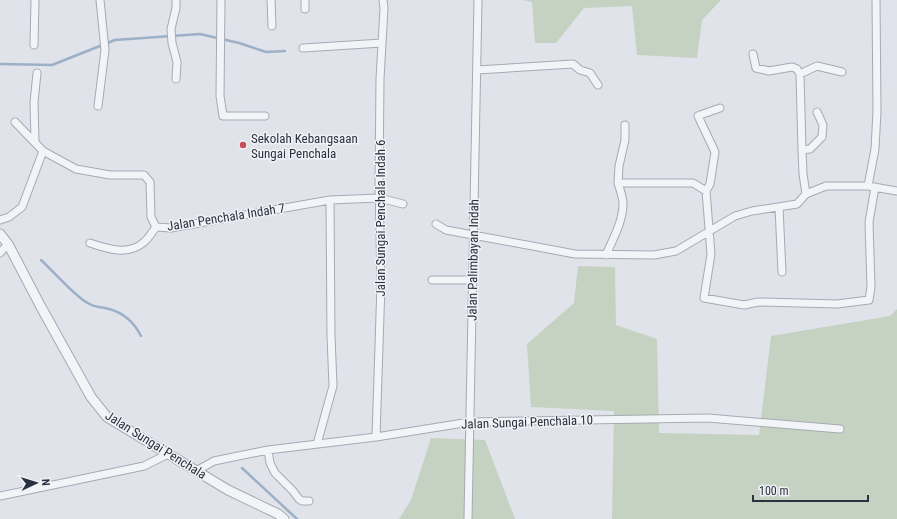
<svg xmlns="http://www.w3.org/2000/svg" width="897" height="519" viewBox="0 0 897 519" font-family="'Roboto Condensed',sans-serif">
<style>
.green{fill:#c5d2c2}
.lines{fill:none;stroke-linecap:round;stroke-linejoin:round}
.stream{stroke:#9db0c7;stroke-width:2.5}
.minor-casing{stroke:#a6aab3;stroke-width:9}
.tertiary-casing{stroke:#a6aab3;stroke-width:11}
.minor{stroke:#f3f4f7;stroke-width:7}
.tertiary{stroke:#f3f4f7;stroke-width:9}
.poi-dot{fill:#c94a59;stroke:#f0f2f6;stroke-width:1.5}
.labels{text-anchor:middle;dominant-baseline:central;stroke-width:3;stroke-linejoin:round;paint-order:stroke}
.poi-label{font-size:13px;fill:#2a3140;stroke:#f0f2f6;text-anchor:start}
.street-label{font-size:13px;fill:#2a3140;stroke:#f0f2f6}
</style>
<rect width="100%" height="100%" fill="#e0e3e9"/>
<!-- green -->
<path class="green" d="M523 0H721L702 20 697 58 637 55 632 6 584 8 556 43H535L532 2Z
M578 266 615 267 616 325 657 339 659 433 759 435 771 336 890 316 897 309V519H612L614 411 531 407 527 344 574 303Z
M431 438 485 440 515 519H399L411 500Z"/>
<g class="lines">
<!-- stream -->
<path class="stream" d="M0 64 52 65 115 40 200 34 239 43 266 52 285 51
M41 260C55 273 68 289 83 300 94 308 97 306 109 309 124 313 134 322 141 336
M242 468 297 519"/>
<!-- minor casing -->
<g class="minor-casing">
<path id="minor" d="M221 0 220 96 223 116H265
M271 0 272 26
M305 9V0
M34 45 35 0
M303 48 382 43
M753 54 756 68 769 71 792 67 797 69 800 74 802 150
M477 70 573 64 580 70 590 73 598 85
M800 74 817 66 842 72
M176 79 177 62 172 43 171 29 176 8V0
M98 106 105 50 100 0
M15 122 43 151 76 169 110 175H144L150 182 151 217 156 227 171 228 330 200 379 198 403 204
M625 125V140L619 166 618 183H693L706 191 711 254 704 298 744 305 758 302 837 304 869 300 871 287 869 222 875 187
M35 141 34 102 37 73
M868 186 875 149 877 111 876 0
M706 191 710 184 715 152 698 116 700 115 720 108
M806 194 803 174 802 150 810 149 822 137 823 125 817 112
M779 207 782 272
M0 220 9 217 22 207 43 151
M436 224 446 230 575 254 654 255 676 251 735 216 752 211 797 204 806 194 826 186H868L897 191
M90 243C107 249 129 256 144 242 149 238 152 232 156 227
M0 253 8 244
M606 255C613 239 623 221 623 204 623 197 620 190 618 183
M432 280H473
M376 437 381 284 379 184 380 79 384 8 383 0
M317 444 333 386 331 336 330 200
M268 450 270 463 275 473 293 491 299 499 302 501H309
M196 471 214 461 268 450 376 437 470 422 708 418 840 429
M0 496 144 466 168 454
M468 519 478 0"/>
</g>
<!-- tertiary casing -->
<g class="tertiary-casing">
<path id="tertiary" d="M0 234 8 244 41 307 91 397 107 417 228 490 278 514 284 519"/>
</g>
<!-- minor -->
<use href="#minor" class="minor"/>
<!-- tertiary -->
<use href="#tertiary" class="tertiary"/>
</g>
<!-- markers -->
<circle class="poi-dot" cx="243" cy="145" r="4"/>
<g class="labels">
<!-- poi labels -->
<g class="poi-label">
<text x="251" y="138">Sekolah Kebangsaan<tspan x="251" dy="15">Sungai Penchala</tspan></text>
</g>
<!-- street labels -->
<g class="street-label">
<text transform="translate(226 217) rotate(-9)">Jalan Penchala Indah 7</text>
<text transform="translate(380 218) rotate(-90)">Jalan Sungai Penchala Indah 6</text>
<text transform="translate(473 260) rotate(-89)">Jalan Palimbayan Indah</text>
<text transform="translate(527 422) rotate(-2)">Jalan Sungai Penchala 10</text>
<text transform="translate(156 445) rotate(32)">Jalan Sungai Penchala</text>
</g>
</g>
<!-- north arrow -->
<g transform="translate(36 483) rotate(86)" stroke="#f0f2f6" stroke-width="3" paint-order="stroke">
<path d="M0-3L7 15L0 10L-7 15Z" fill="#2a3140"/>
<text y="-6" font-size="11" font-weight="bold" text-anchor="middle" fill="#2a3140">N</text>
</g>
<!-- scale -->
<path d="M753 495v6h115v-6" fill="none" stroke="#2a3140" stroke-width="2"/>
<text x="759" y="495" font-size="12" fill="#2a3140" stroke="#f0f2f6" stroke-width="3" paint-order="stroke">100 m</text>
</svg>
